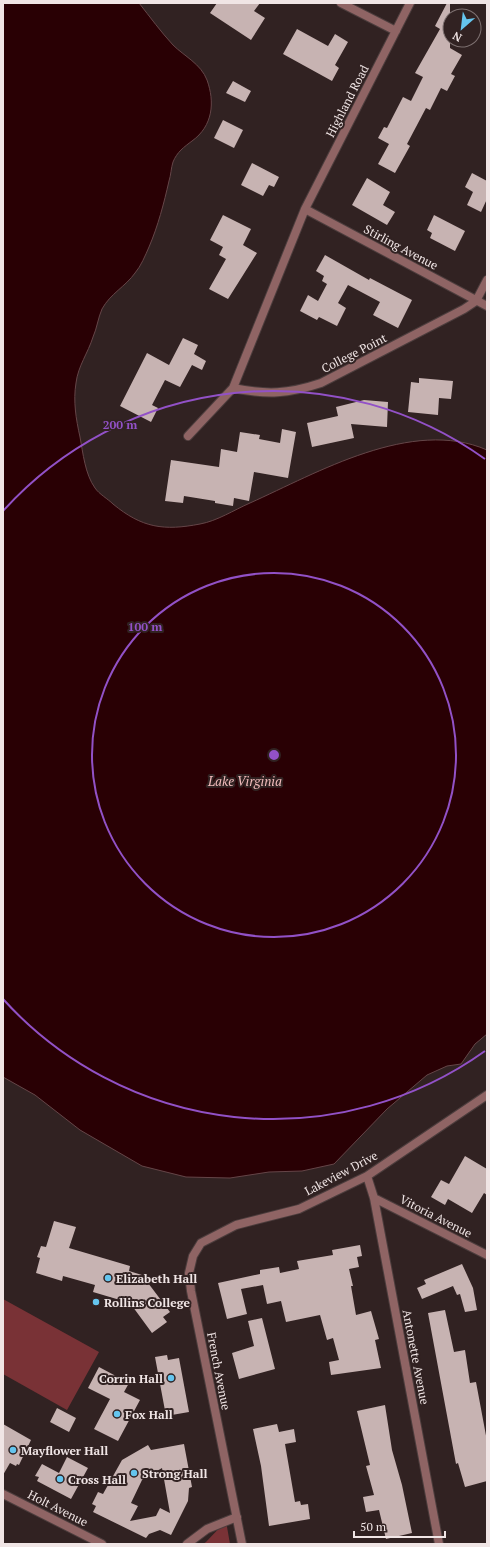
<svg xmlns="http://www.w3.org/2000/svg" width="490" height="1547" viewBox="0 0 490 1547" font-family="'PT Serif',serif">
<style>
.green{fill:#793236}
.water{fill:#290004;stroke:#654548}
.building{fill:#c7b3b2;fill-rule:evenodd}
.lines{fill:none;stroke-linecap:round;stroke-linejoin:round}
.minor-casing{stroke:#4c3d3d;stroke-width:10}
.minor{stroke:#8f6464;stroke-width:8}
.ring{fill:none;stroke:#9251c7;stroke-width:2}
.poi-dot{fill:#65c5ee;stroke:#312222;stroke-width:1.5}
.labels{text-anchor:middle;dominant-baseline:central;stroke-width:4;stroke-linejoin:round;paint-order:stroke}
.street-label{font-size:12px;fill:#f0e5e5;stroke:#312222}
.poi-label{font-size:12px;font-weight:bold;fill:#f0e5e5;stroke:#312222;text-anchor:start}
.water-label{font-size:13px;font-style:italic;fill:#f1bbbb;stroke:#312222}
.centre{fill:#9251c7;stroke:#312222;stroke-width:2}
.ring-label{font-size:12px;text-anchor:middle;font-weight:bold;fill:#9251c7;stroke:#312222;stroke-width:4;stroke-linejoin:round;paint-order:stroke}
</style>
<rect width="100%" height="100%" fill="#312222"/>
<!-- green -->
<path class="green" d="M3 1299 99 1352 67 1410 3 1374Z
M226 1521 230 1544H203L206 1542Z"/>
<!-- water -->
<path class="water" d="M3 3H139C150 17 161 32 173 45 184 56 201 64 207 80 215 102 213 126 192 141 184 147 177 152 173 162 171 168 171 175 169 181 164 203 158 226 149 247 145 256 141 266 135 273 126 286 110 294 102 309 98 318 97 328 93 337 88 353 78 366 76 383 73 401 76 419 80 437 83 453 85 474 95 488 99 494 108 499 113 504 142 528 164 531 200 524 217 521 234 510 250 503 317 473 412 417 487 450V1034L475 1044 461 1064 447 1066 427 1075 387 1109 334 1164 302 1171 269 1172 230 1178 186 1177 142 1166 80 1130 35 1095 3 1077Z"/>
<!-- building -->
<path class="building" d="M217 3H260L254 11 265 18 251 40 210 13Z
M447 3H450V48L462 55 451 74 455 76 447 91 441 88 430 110 426 108 407 144 410 146 395 173 378 164 389 144 378 138 384 127 387 128 403 97 411 101 423 77 415 73 440 29 435 26Z
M297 29 328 46 335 34 348 42 335 65 339 68 332 81 283 54Z
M233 81 251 91 245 102 226 93Z
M223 120 243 130 234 148 214 138Z
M252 163 279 177 274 187 269 185 263 196 241 185Z
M472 173 487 181V199L481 212 467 205 473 192 465 187Z
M367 178 390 192 383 205 395 212 387 225 352 205Z
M223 215 251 229 243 245 257 253 228 299 209 289 226 259 219 255 223 247 210 240Z
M434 215 465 231 455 251 430 238 432 233 427 230Z
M325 255 369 280 370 278 412 300 398 328 373 315 380 302 348 285 338 303 346 308 337 326 319 317 317 320 300 311 308 295 318 301 327 284 322 281 324 276 316 271Z
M183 338 198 345 194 354 206 361 202 370 192 365 180 387 165 380 152 405 158 408 151 422 120 406 147 353 169 365Z
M419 378 453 381 451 399 439 398 438 415 408 412 411 382 419 383Z
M364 400 388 402 387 427 351 424 354 438 312 447 307 423 338 416 336 407Z
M282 429 296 432 288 478 254 472 249 501 234 498 233 506 215 503V501L184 496 183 503 165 501 171 460 219 467 221 449 237 452 240 432 260 435 259 439 280 443Z
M465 1156 487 1169V1195L484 1193 472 1213 448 1199 445 1205 431 1197 441 1180 449 1184Z
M54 1221 76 1227 69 1248 130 1266 129 1271 142 1275 170 1312 163 1317 167 1322 152 1333 130 1303 93 1292 95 1285 63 1276 62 1281 36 1273 40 1258 37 1257 41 1246 46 1247Z
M360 1245 362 1256 357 1257 359 1267 349 1269 353 1286H351L356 1315 371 1311 379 1339 375 1340 381 1368 331 1375 329 1362 339 1360 333 1338 327 1340 320 1315 286 1322 281 1301 267 1304 263 1285 241 1289 247 1314 227 1319 218 1283 260 1274V1270L279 1267 280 1273 299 1269 297 1261 333 1255 332 1250Z
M462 1264 473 1288 477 1310 465 1312 460 1294 457 1295 453 1286 422 1299 417 1288 426 1284 424 1280Z
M445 1310 454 1352 465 1350 470 1383 476 1382 487 1441V1481L465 1487 458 1463 456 1464 428 1313Z
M262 1318 275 1369 239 1379 232 1353 254 1346 248 1321Z
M167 1355 168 1360 179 1358 189 1412 166 1416 155 1357Z
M99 1367 129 1383 124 1392 140 1400 118 1441 94 1429 110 1399 88 1388Z
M385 1405 392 1450 402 1485 412 1533 386 1539 379 1510 366 1512 363 1497 374 1495 366 1466 370 1465 357 1411Z
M57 1408 76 1418 69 1432 50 1422Z
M3 1424 31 1440 19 1465 17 1464 16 1466 10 1463 3 1475Z
M277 1424 279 1432 294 1429 296 1442 285 1444 295 1502 300 1501 301 1505 308 1504 310 1519 269 1526 261 1466 253 1429Z
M184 1444 192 1487 189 1488 188 1501 171 1535 160 1530 149 1534 146 1538 93 1512 96 1506 92 1504 98 1492 103 1494 122 1460 148 1445 151 1450ZM162 1468 170 1513 160 1508 156 1516 130 1521 138 1506 131 1503 142 1480Z
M67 1457 88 1468 71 1499 37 1481 39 1477 35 1476 42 1464 59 1473Z"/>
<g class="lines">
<!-- minor casing -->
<g class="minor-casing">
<path id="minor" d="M341 3 396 31
M305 209 487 306
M233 388C267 395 288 394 321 383L464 309 476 301 487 280
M188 436 233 388 305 209 410 3
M367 1176 374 1198 439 1544
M374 1198 487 1255
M3 1494 102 1544
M187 1544 207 1529 237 1517
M242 1544 191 1291 189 1273 193 1256 201 1243 236 1225 299 1209 367 1176 487 1095"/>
</g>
<!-- minor -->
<use href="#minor" class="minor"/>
</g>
<!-- distance rings -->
<g class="ring">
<circle cx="274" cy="755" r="182"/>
<path d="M485 1051A364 364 0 0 1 3 999M3 511A364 364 0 0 1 485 459"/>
</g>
<!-- markers -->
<g class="poi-dot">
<circle cx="108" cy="1278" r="4"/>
<circle cx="96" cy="1302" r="4"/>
<circle cx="171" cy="1378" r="4"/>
<circle cx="117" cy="1414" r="4"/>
<circle cx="13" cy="1450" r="4"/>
<circle cx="134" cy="1473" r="4"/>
<circle cx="60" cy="1479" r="4"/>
</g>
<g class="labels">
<!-- street labels -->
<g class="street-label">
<text transform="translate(347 101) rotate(-63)">Highland Road</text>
<text transform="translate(401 247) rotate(28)">Stirling Avenue</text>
<text transform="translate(354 353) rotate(-27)">College Point</text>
<text transform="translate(341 1173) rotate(-28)">Lakeview Drive</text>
<text transform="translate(436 1216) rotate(27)">Vitoria Avenue</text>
<text transform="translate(416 1357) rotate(79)">Antonette Avenue</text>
<text transform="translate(219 1371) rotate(79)">French Avenue</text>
<text transform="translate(58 1508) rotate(27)">Holt Avenue</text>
</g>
<!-- poi labels -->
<g class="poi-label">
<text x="116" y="1278">Elizabeth Hall</text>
<text x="104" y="1302">Rollins College</text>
<text x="163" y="1378" text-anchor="end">Corrin Hall</text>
<text x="125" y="1414">Fox Hall</text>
<text x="21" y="1450">Mayflower Hall</text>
<text x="142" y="1473">Strong Hall</text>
<text x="68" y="1479">Cross Hall</text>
</g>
<!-- water labels -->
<g class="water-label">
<text x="245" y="781">Lake Virginia</text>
</g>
</g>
<circle cx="274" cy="755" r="6" class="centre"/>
<g class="ring-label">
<text x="120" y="429">200 m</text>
<text x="145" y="631">100 m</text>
</g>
<!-- border -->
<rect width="490" height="1547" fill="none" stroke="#f0e5e5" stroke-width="8"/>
<!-- north arrow -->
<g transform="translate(462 28) rotate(208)"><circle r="19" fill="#312222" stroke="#7d7070"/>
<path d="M0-3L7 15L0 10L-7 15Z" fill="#65c5ee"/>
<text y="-6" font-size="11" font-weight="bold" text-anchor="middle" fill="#f0e5e5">N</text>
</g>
<!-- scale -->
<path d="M354 1531v6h91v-6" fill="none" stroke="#f0e5e5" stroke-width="2"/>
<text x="360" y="1531" font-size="12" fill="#f0e5e5" stroke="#312222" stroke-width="3" paint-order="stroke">50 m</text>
</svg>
